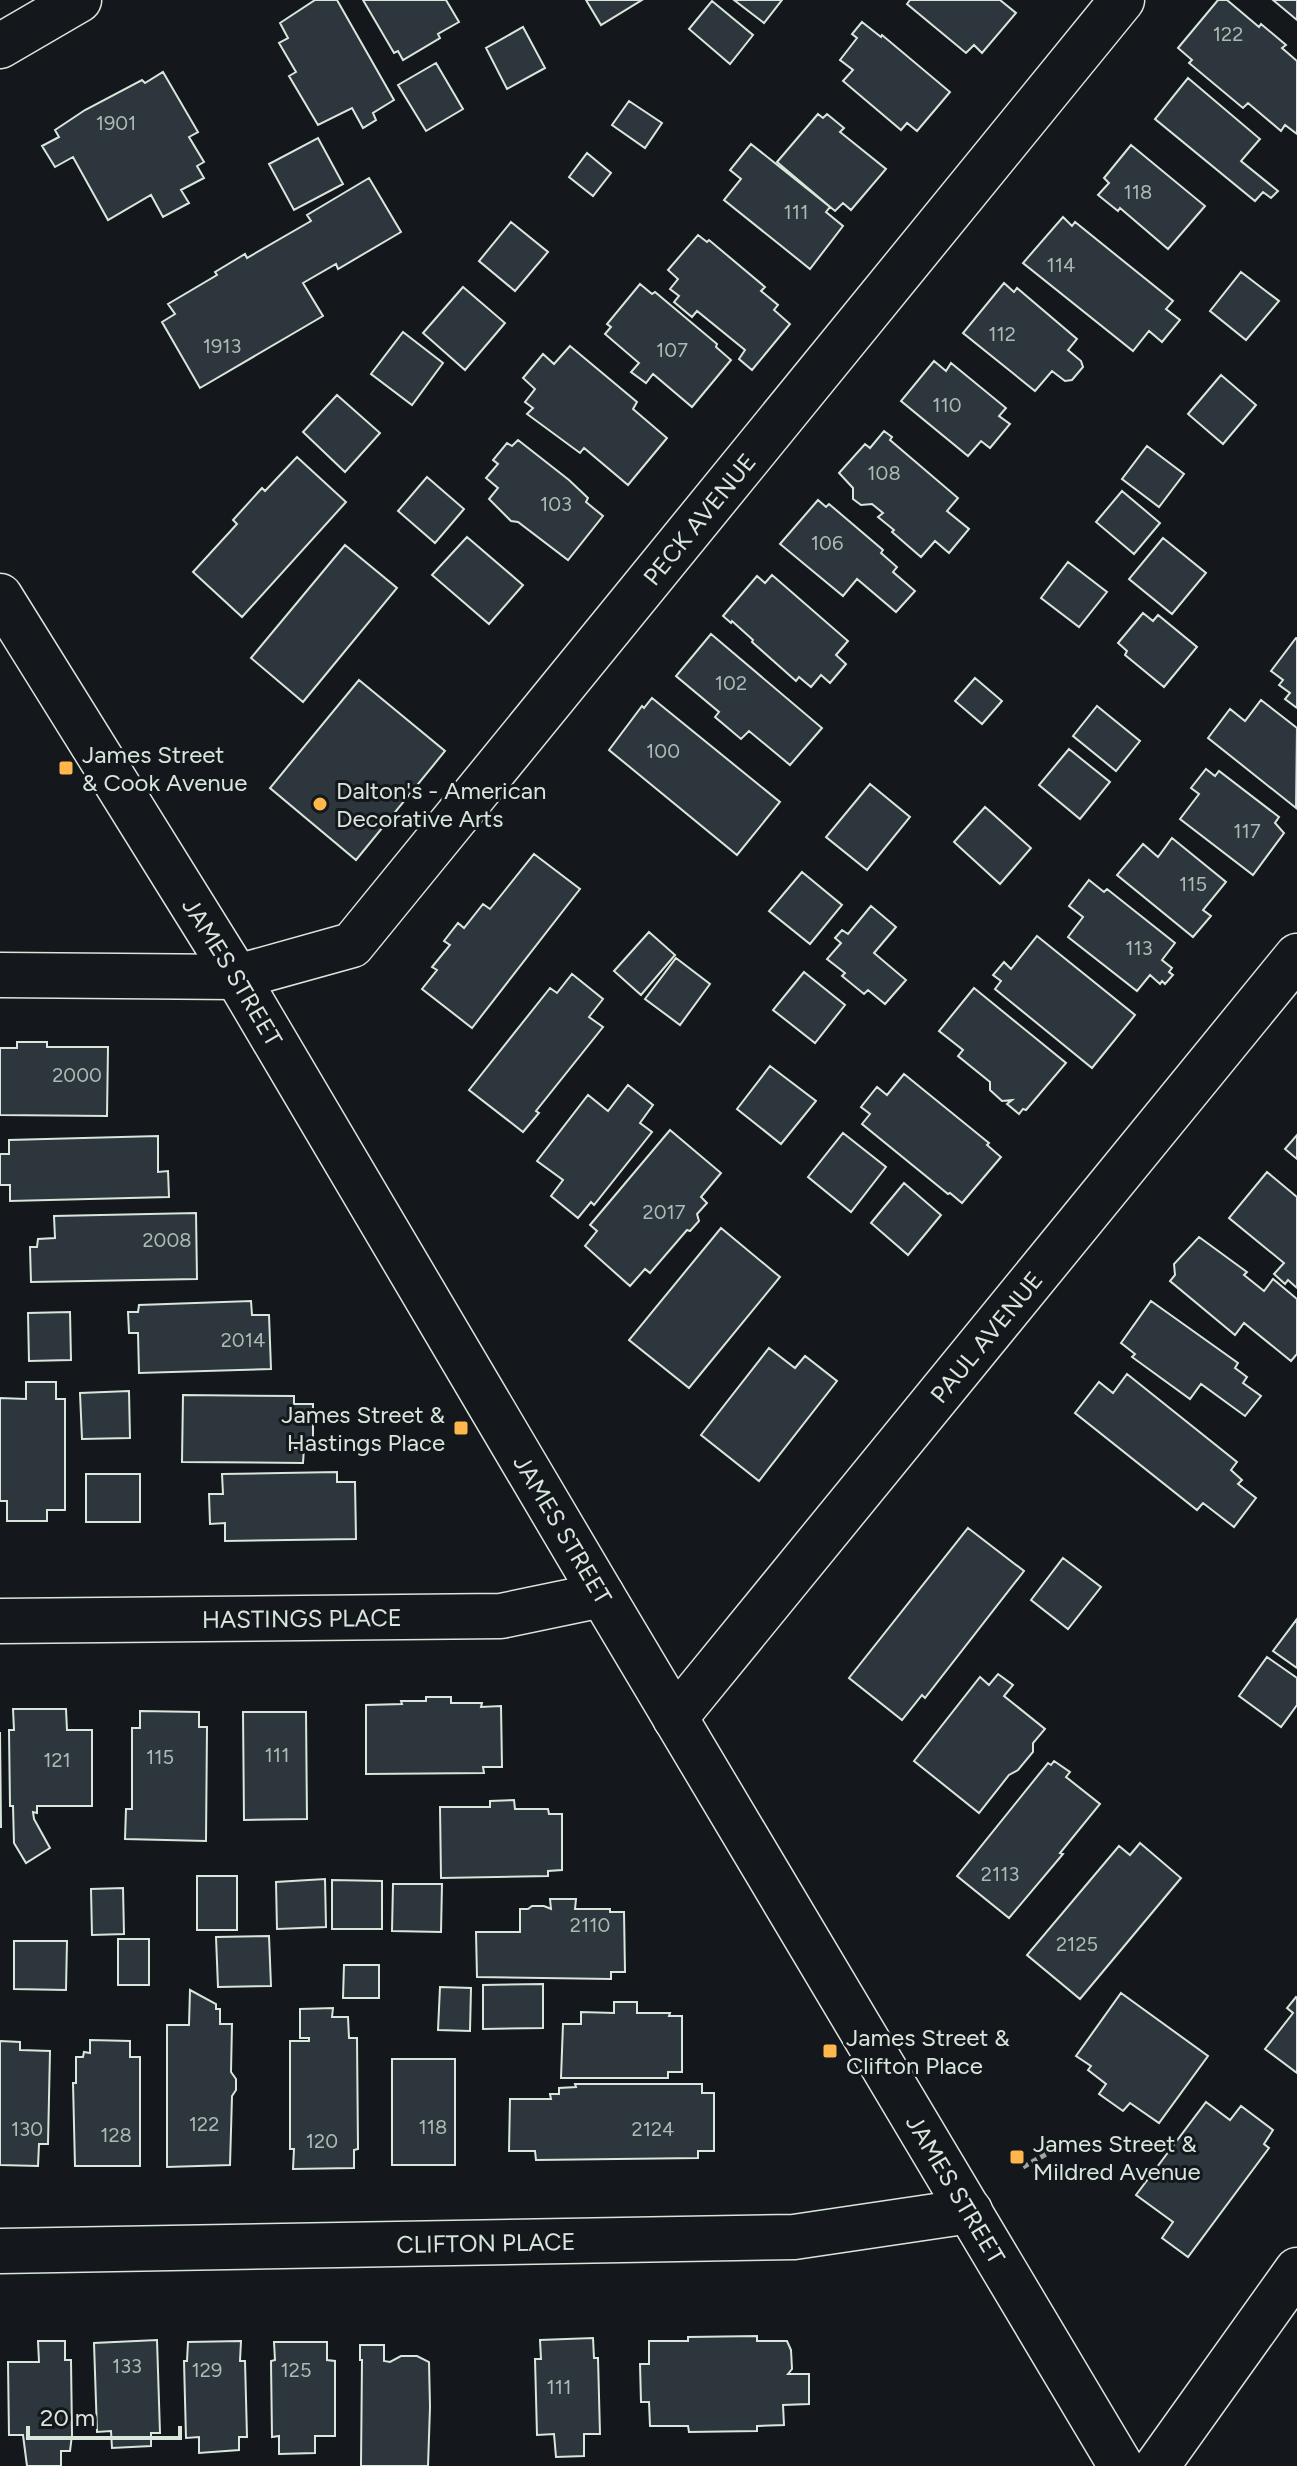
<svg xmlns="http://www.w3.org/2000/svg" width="1297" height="2466" viewBox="0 0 1297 2466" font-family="Figtree,sans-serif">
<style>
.building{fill:#2c363c;stroke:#d8e6dc;stroke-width:2}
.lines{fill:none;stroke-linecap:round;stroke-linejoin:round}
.minor-casing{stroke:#d8e6dc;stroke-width:47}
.primary-casing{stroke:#d8e6dc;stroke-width:47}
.path{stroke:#9da8a2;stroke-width:5;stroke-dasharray:6 4;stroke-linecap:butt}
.minor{stroke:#14181c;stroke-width:44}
.primary{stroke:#14181c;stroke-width:44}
.poi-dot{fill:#ffb74d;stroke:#14181c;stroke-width:3}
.labels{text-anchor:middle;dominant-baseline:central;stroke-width:6;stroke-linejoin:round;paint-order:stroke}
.number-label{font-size:20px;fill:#adbab4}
.street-label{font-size:24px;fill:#d8e6dc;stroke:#14181c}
.poi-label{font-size:24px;fill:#d8e6dc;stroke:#14181c;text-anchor:start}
</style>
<rect width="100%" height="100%" fill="#14181c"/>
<!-- building -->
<path class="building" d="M315 0H337L394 100 373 113 376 120 363 128 352 108 318 125 289 76 296 72 279 43 288 38 280 23Z
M363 0H446L459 22 438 34 440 38 403 60 398 51 394 53Z
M586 0H642L601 25Z
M734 0H782L764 23Z
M910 0H1000L1016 13 982 53 974 45 966 53 907 4Z
M1218 0H1227L1259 27 1261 24 1286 45 1282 48 1297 61V134L1285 125 1281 131 1248 103 1243 108 1189 63 1192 60 1178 48Z
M1273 0H1297V20Z
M712 1 753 35 730 64 689 29Z
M862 22 881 37 882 35 950 92 917 131 907 123 901 130 843 81 853 70 840 60 857 38 852 34Z
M523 27 545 68 507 89 486 48Z
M436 63 463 109 426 131 398 85Z
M163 72 198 132 189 137 204 162 197 166 204 178 181 190 189 203 163 217 151 195 108 220 73 157 55 167 42 146 59 137 55 130 85 110 142 80 145 83Z
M1188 78 1260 139 1241 161 1278 191 1271 198 1263 192 1255 201 1155 119Z
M629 101 662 123 645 148 612 125Z
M818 114 823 118 827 114 844 128 840 132 886 169 851 210 843 203 835 211 777 162Z
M318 138 343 184 294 210 269 164Z
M751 144 830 207 826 212 843 226 810 269 724 200 741 179 730 170Z
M1131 145 1205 206 1168 249 1120 208 1118 211 1098 195 1109 183 1104 178Z
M587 153 611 173 593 196 569 177Z
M369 178 401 232 338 269 336 264 303 283 323 316 200 388 162 322 175 314 168 304 217 275 215 272 245 254 247 258 311 221 307 215Z
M1063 217 1072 226 1075 222 1173 301 1166 309 1180 320 1162 342 1149 331 1133 351 1023 263Z
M511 222 548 252 515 291 479 261Z
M698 235 707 242 709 240 765 287 761 291 778 305 774 310 790 324 752 370 739 359 745 350 697 311 692 317 674 302 679 296 670 289 678 279 668 270Z
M1241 272 1279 301 1246 340 1210 311Z
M1004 283 1014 292 1017 288 1077 339 1068 350 1081 361 1083 367 1072 380 1065 381 1052 371 1035 391 963 333Z
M640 284 652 294 655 292 717 344 716 347 731 360 692 407 653 374 646 383 631 372 639 363 605 334 611 327 607 324Z
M463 287 505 323 465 370 423 333Z
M403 332 443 363 412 405 371 374Z
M570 346 637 402 633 409 667 438 628 485 584 448 580 453 527 414 533 408 525 402 535 389 523 378 543 354 554 364Z
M934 361 946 371 951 363 1006 408 999 416 1010 424 990 448 981 441 968 456 901 401Z
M1221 375 1256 405 1223 444 1188 414Z
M337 395 380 433 345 472 303 432Z
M884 431 892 437 890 440 958 498 947 511 969 529 949 553 935 541 921 557 892 532 894 530 878 517 883 513 872 504 861 505 853 499V488L839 473 865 444 870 448Z
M518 440 569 480 588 498 586 502 603 516 568 560 518 522 511 521 489 499 498 488 486 478 498 464 493 460 507 443 512 446Z
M1147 446 1184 474 1159 507 1122 479Z
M297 457 346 502 242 617 193 572 237 524 233 520 262 488 265 491Z
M427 477 464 509 435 543 398 511Z
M1122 491 1160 523 1134 554 1096 522Z
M818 500 826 507 829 504 883 550 881 553 897 567 893 572 915 591 896 612 857 579 843 596 780 544Z
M467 537 523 585 489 624 432 575Z
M1163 538 1206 573 1172 614 1129 579Z
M345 545 397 588 303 702 251 658Z
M1068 562 1107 592 1079 627 1041 598Z
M772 575 848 641 836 655 846 664 830 683 821 675 811 687 799 677 796 681 752 642 753 640 732 621 731 623 723 616 757 576 765 583Z
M1143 613 1153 621 1158 615 1197 647 1164 687 1125 655 1127 651 1118 643Z
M711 634 822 728 790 765 749 731 741 739 715 717 719 712 676 676Z
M1296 638H1297V708L1285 699 1290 693 1279 685 1283 680 1271 671Z
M975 678 1002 701 982 724 955 701Z
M359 680 445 751 356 860 270 788Z
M652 698 780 802 737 855 609 750 642 706 644 708Z
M1261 700 1297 728 1296 808 1208 738 1230 709 1245 721Z
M1097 706 1140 741 1116 771 1073 736Z
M1069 749 1110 782 1080 819 1039 785Z
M1206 769 1215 776 1219 771 1279 817 1275 823 1284 833 1253 875 1180 819 1199 794 1191 788Z
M870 784 910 817 867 870 826 837Z
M985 807 1031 848 1000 884 954 842Z
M1172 838 1226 882 1203 910 1211 916 1193 937 1117 875 1143 844 1158 857Z
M534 854 580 889 472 1028 422 989 437 970 432 967 450 945 444 941 458 923 464 928 483 904 490 909Z
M802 872 842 905 810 944 769 911Z
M1089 880 1104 892 1107 889 1175 943 1162 960 1172 968 1169 972 1173 975 1165 984 1162 981 1160 984 1150 975 1137 991 1068 937 1083 917 1069 906Z
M871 906 896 927 874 953 906 980 885 1004 868 990 864 994 842 976 845 973 827 959 841 943 835 938 842 930 848 934Z
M649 932 675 955 641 995 614 971Z
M1037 936 1135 1015 1092 1068 995 989 1001 981 993 975 1004 962 1011 969Z
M676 958 710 984 680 1025 645 999Z
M804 972 845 1005 815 1043 773 1010Z
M572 974 603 999 589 1017 603 1027 536 1111 539 1113 523 1132 469 1090 550 988 557 993Z
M974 988 1066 1063 1026 1110 1023 1109 1019 1114 1007 1104 1012 1100 1002 1101 990 1090V1082L958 1056 963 1050 939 1031Z
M17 1042H47V1047H108L107 1116 0 1115V1048H17Z
M770 1066 816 1101 781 1144 737 1109Z
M904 1074 989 1143 987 1145 1001 1157 962 1203 950 1193 948 1194 862 1124 870 1114 861 1107 877 1087 887 1095Z
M628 1085 653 1105 640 1123 652 1132 594 1205 591 1202 578 1218 551 1196 563 1180 537 1161 588 1095 608 1111Z
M670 1130 721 1173 701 1197 707 1203 697 1214 699 1221 690 1231 687 1230 650 1273 645 1269 630 1286 585 1246 597 1231 590 1225Z
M843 1133 886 1167 851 1212 808 1177Z
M1297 1135V1159L1285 1149Z
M158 1136V1172L168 1171 169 1197 10 1201V1185H0V1154H9V1140Z
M1267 1172 1297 1197V1288L1288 1280 1285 1284 1274 1274 1284 1263 1229 1218Z
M904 1183 941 1215 908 1255 871 1223Z
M196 1213 197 1279 31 1282 30 1247H37L38 1239 55 1238 54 1216Z
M721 1228 780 1277 689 1388 629 1340Z
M1199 1237 1247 1272 1244 1275 1264 1291 1273 1279 1297 1299V1354L1291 1361 1244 1323 1235 1335 1170 1281 1175 1275 1174 1264Z
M251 1301 252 1315H269L271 1369 139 1373 138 1333H129L128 1312H138L139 1305Z
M1151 1301 1238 1363 1235 1368 1247 1377 1243 1383 1261 1396 1245 1416 1201 1384 1190 1399 1132 1357 1135 1354 1121 1343Z
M70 1312 71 1360 29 1361 28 1313Z
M769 1348 795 1368 805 1356 837 1381 759 1481 701 1435Z
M1127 1374 1237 1462 1231 1470 1242 1480 1238 1484 1256 1498 1234 1527 1203 1503 1197 1510 1075 1413 1099 1382 1113 1393Z
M26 1382H56V1399H65V1510H47V1521H7V1501H0V1398L26 1399Z
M129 1391 130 1438 82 1439 80 1393Z
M183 1395 294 1396V1404H313V1445L294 1444V1448H304L303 1463 182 1462Z
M337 1472V1482H355L356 1539 225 1541V1523L210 1524 209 1494H223L222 1474Z
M86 1474H140V1522H86Z
M968 1528 1024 1571 925 1698 922 1695 902 1720 849 1678Z
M1063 1558 1101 1587 1068 1629 1031 1600Z
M1297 1619V1668L1273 1651Z
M1267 1657 1297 1678V1705L1281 1727 1239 1696Z
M998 1674 1013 1685 1004 1696 1045 1729 1033 1743V1752L1018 1770 1009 1775 979 1813 914 1761 980 1677 989 1685Z
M426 1697H451V1703H482L481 1707 501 1706 502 1767H483L484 1773 366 1774V1705L402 1704 401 1701H426Z
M13 1709H66L67 1730H92V1806H37V1813L33 1812 34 1819 50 1848 26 1863 14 1843 13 1806H10L9 1730H14Z
M140 1711 199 1712V1727H207L206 1841 125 1839 126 1809H132V1728H140Z
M243 1712H306L307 1819 244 1820Z
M0 1732 1 1827H0Z
M1054 1761 1070 1772 1066 1777 1100 1804 1060 1853 1063 1854 1009 1918 957 1876 1048 1763 1051 1765Z
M514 1800 515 1809H548L549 1814H562V1870L548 1871V1876L441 1878 440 1807H490V1801Z
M1140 1843 1181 1878 1080 1999 1027 1955 1119 1846 1130 1855Z
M197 1876H237V1930H197Z
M325 1879 326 1927 277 1929 276 1882Z
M332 1880 382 1881V1929H332Z
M393 1884H442L441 1932 392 1931Z
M123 1888 124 1934 92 1935 91 1889Z
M550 1899H576L575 1909H610V1912H624L625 1972H611V1979L477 1977 476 1932H520V1909H528L532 1906H544L551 1909Z
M269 1936 271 1986 218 1987 216 1937Z
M118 1939H149V1985H118Z
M14 1941H67L66 1990 14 1989Z
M344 1965H379V1998H343Z
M543 1984V2028L483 2029V1985Z
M440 1987 471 1988 470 2031 438 2030Z
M190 1990 216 2004V2009H220V2024H232L231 2072 236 2079V2090L232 2096 230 2165 167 2167V2025H189Z
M1121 1993 1208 2056 1159 2123 1130 2103 1123 2111 1099 2094 1106 2084 1088 2070 1091 2066 1076 2056Z
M1296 1997 1297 1998V2073L1265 2049 1293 2013 1287 2008Z
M614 2002H637V2013H670L669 2016H682V2072H668V2078H561L563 2024H581V2012L614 2013Z
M333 2008 332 2017H348L349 2038H357L358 2149 354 2150V2168L293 2169 294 2149H290V2041H309V2038H300V2009Z
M90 2040 130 2041V2057H140V2166H75L73 2083H76V2057H83L84 2052 90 2053Z
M0 2041 20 2042V2050L50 2051 48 2144H39L38 2166 0 2165Z
M392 2059H455V2165H392Z
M575 2084H702V2093H714V2151H698V2158L536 2160 535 2151H509L510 2099H551L550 2094H559V2088L576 2087Z
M1206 2102 1230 2120 1241 2106 1273 2130 1264 2144 1269 2148 1188 2257 1162 2238 1173 2222 1136 2195Z
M757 2336V2341H787L791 2350 792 2369 788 2374H809V2404L783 2405 784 2425 757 2426V2431L689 2432 688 2426H650L649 2402H641L640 2364H649V2341H688V2337Z
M593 2338 594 2358H598L600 2434H584V2456L556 2457 554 2434 537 2435 535 2359H541L540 2340Z
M157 2340 160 2433H151V2446L112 2448 111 2431 97 2432 94 2343Z
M38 2341H65V2360H71L72 2435 70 2451H61V2466H27L23 2435H9L8 2362H39Z
M241 2341 240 2361H245L247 2437H239V2450L199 2453V2437L186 2438 184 2361H187L188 2342Z
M274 2342H327V2360L335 2361V2436H315V2453L279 2454V2436L272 2437 271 2361 275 2360Z
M360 2345H384V2361L390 2362 401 2356H417L429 2362 430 2407 428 2466H361L362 2360H360Z"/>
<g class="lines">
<!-- minor casing -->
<g class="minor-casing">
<g id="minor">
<path d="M0 46 79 0"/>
<path id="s1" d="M0 975 237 977 352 945 1122 0"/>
<path id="s2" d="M0 1621 501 1616 602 1595"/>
<path id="s3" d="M675 1718 1297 956"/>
<path id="s4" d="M0 2251 794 2237 970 2211"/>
<path d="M1157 2466 1297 2270"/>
</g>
</g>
<!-- primary casing -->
<g class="primary-casing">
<g id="primary">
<path id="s5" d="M0 596 237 977 602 1595 1121 2466"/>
</g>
</g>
<!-- path -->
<path class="path" d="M1023 2167 1064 2144"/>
<!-- minor -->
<use href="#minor" class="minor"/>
<!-- primary -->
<use href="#primary" class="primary"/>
</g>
<!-- markers -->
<g class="poi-dot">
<rect x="58" y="760" width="16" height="16" rx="4"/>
<circle cx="320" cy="804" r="8"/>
<rect x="453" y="1420" width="16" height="16" rx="4"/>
<rect x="822" y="2043" width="16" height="16" rx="4"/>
<rect x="1009" y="2149" width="16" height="16" rx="4"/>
</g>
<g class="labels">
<!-- number labels -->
<g class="number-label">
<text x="1228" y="34">122</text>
<text x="116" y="123">1901</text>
<text x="1138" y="192">118</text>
<text x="796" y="212">111</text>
<text x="1061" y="265">114</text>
<text x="1002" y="334">112</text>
<text x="222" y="346">1913</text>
<text x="672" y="350">107</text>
<text x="947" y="405">110</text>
<text x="884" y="473">108</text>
<text x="556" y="504">103</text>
<text x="827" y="543">106</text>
<text x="731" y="683">102</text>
<text x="663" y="751">100</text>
<text x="1247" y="831">117</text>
<text x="1193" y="884">115</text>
<text x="1139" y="948">113</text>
<text x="77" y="1075">2000</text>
<text x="664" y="1212">2017</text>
<text x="167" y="1240">2008</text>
<text x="243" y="1340">2014</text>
<text x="277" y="1755">111</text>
<text x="160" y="1757">115</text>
<text x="57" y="1760">121</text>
<text x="1000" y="1874">2113</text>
<text x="590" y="1925">2110</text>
<text x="1077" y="1944">2125</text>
<text x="204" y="2124">122</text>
<text x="433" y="2127">118</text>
<text x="27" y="2129">130</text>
<text x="653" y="2129">2124</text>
<text x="116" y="2135">128</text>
<text x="322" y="2141">120</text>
<text x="127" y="2366">133</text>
<text x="207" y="2370">129</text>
<text x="296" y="2370">125</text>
<text x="559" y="2387">111</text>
</g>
<!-- street labels -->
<g class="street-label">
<text stroke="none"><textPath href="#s1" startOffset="906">PECK AVENUE</textPath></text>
<text stroke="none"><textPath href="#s5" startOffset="442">JAMES STREET</textPath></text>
<text stroke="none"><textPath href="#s3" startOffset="492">PAUL AVENUE</textPath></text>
<text stroke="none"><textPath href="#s5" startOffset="1090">JAMES STREET</textPath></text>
<text stroke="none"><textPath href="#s2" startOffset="302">HASTINGS PLACE</textPath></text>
<text stroke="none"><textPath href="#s5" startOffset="1858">JAMES STREET</textPath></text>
<text stroke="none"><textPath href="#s4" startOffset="486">CLIFTON PLACE</textPath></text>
</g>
<!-- poi labels -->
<g class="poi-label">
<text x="82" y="754">James Street<tspan x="82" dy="28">&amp; Cook Avenue</tspan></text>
<text x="336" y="790">Dalton's - American<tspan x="336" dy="28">Decorative Arts</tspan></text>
<text x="445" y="1414" text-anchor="end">James Street &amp;<tspan x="445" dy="28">Hastings Place</tspan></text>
<text x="846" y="2037">James Street &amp;<tspan x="846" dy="28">Clifton Place</tspan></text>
<text x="1033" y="2143">James Street &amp;<tspan x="1033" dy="28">Mildred Avenue</tspan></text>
</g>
</g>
<!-- scale -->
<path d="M28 2426v12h152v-12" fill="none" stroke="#d8e6dc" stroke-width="4"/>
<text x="40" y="2426" font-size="24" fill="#d8e6dc" stroke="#14181c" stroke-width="6" paint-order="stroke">20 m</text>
</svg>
